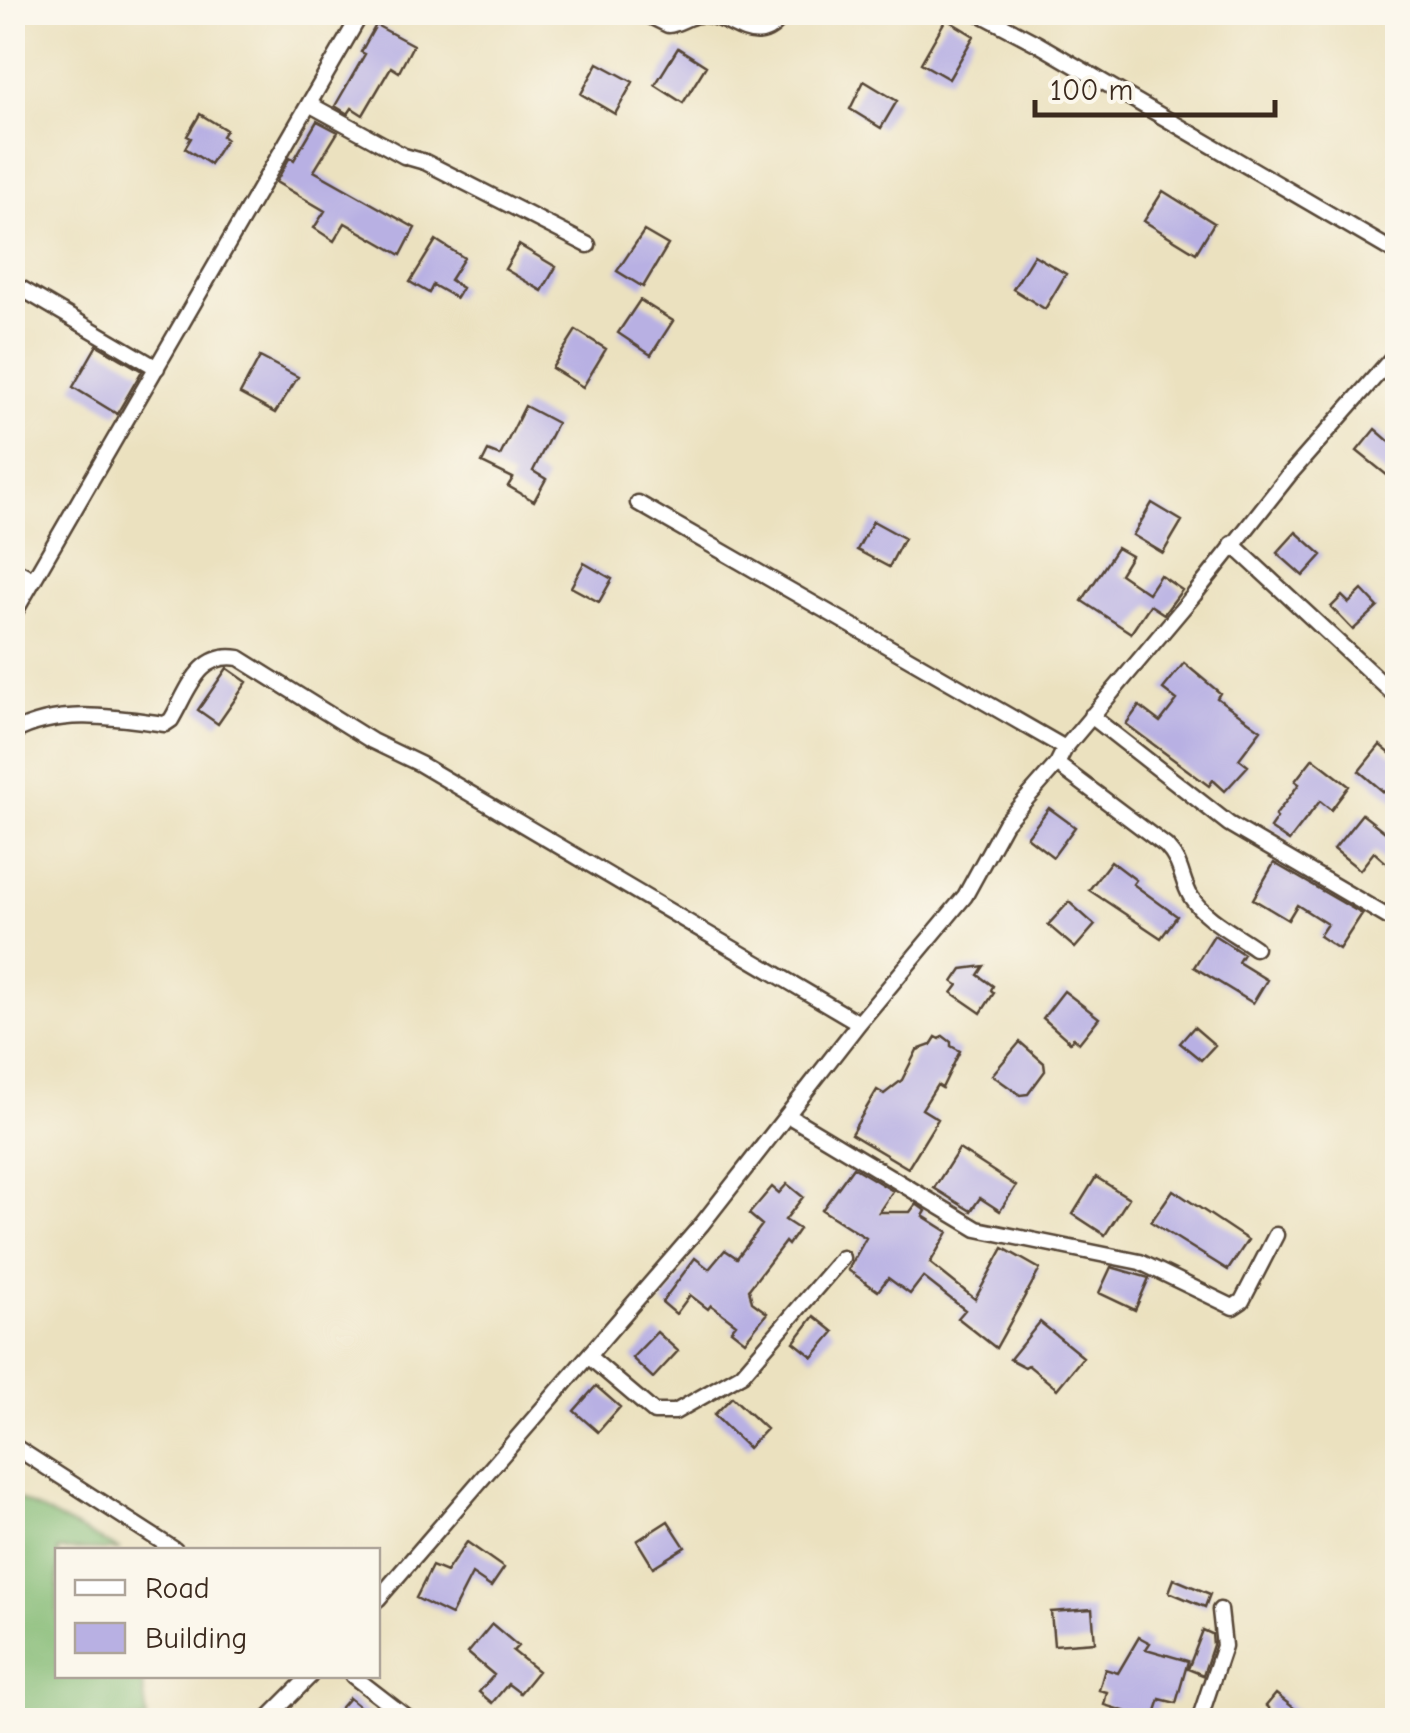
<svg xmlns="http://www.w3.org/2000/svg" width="1410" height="1733" viewBox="0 0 1410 1733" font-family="'Comic Neue',sans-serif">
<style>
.forest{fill:#85bb76;stroke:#60724a;stroke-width:2.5}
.building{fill:#b8b0e3}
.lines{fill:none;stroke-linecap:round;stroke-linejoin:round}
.street-casing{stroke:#554536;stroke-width:19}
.street{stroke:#fff;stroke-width:14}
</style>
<rect width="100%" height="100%" fill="#fbf7ec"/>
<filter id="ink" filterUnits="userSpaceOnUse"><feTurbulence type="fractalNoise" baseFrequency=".01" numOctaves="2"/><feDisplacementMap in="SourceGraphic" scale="20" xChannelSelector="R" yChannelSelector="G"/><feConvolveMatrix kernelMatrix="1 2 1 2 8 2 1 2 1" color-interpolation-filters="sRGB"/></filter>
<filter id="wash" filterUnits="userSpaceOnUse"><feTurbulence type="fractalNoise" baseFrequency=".0048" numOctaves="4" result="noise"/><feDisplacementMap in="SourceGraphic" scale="40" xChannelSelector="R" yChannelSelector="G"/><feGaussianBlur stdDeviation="2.25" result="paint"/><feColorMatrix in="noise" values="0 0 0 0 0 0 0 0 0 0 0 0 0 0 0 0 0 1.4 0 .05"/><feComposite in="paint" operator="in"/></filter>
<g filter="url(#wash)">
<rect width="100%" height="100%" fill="#ebe1bf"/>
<!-- forest -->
<path class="forest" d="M13 1496 120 1550H58V1676H142L147 1720H13Z"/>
<g id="blocks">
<!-- building -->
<path class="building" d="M946 19 974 36 949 79 921 63Z
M376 25 413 45 399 72 391 67 363 115 352 108 348 114 335 106 365 54 361 52Z
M678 48 706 66 683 103 655 85Z
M598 63 633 82 615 114 581 94Z
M864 81 897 101 881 128 850 109Z
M200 114 226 130 222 136 226 139 210 164 185 148 191 138 187 136Z
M317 121 338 132 314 171 415 228 401 255 345 223 334 241 314 228 325 211 276 182 290 157 294 160Z
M1163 191 1214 223 1196 253 1144 221Z
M644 231 668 245 643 287 617 271Z
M436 240 464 258 450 280 462 288 456 298 433 285 429 293 410 282Z
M519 245 556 267 542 291 505 269Z
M1034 255 1066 274 1045 309 1013 289Z
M640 300 673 321 651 355 618 333Z
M576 330 606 349 583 387 552 368Z
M97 345 142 371 117 414 73 387Z
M260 357 298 377 275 413 240 394Z
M525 406 557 423 533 471 546 479 534 501 508 486 513 478 482 463 488 451 500 456Z
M1375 429 1398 449V464L1388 476 1357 451Z
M1152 503 1182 521 1163 553 1133 535Z
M873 521 904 538 889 567 857 550Z
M1296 532 1322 555 1303 576 1277 553Z
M1117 548 1131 556 1120 574 1148 593 1160 575 1182 590 1164 614 1150 605 1131 633 1082 601Z
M584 563 612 579 599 602 571 587Z
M1362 590 1378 607 1353 630 1331 607 1342 596 1349 603Z
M1184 663 1220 693 1217 698 1261 730 1239 759 1248 766 1225 791 1213 780 1209 786 1126 724 1139 706 1160 722 1177 700 1163 689Z
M227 668 247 682 218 724 198 710Z
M1380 745 1398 760V804L1359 771Z
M1313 758 1349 786 1331 810 1320 801 1289 841 1270 828 1277 818 1275 816 1299 784 1295 781Z
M1049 808 1075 827 1053 857 1027 837Z
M1362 814 1398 842V873L1374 852 1360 870 1334 849Z
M1111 861 1136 880 1133 884 1177 916 1161 938 1089 890Z
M1274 863 1362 914 1339 949 1319 936 1327 924 1297 905 1288 920 1253 899Z
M1069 902 1095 925 1075 948 1048 925Z
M1214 935 1243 954 1238 962 1267 980 1253 1003 1194 967Z
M984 966 978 975 993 986 991 990 994 993 981 1013 952 993 958 985 953 982 962 969Z
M1064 991 1099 1018 1079 1043 1073 1038 1070 1042 1043 1018Z
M1194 1027 1215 1045 1201 1060 1180 1043Z
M943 1036 951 1042V1046L960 1051 942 1088 937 1085 922 1109 938 1119 908 1168 851 1134 877 1090 884 1094 902 1080 917 1050 931 1045 936 1037 940 1039Z
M1020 1042 1044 1063 1045 1071 1028 1094 1020 1095 992 1075Z
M959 1149 1016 1186 1000 1211 980 1198 971 1211 934 1188Z
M853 1167 893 1191 879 1212H910L916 1204 926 1211 923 1216 948 1232 930 1263 975 1299 1003 1248 1040 1269 996 1348 958 1318 965 1310 923 1277 910 1294 888 1278 878 1291 848 1270 866 1238 822 1210Z
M1096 1177 1129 1198 1105 1235 1073 1214Z
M787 1184 803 1197 785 1220 799 1229 788 1245 785 1242 749 1289 752 1302 767 1313 745 1341 731 1330 736 1324 711 1305 708 1309 690 1295 676 1314 662 1302 695 1258 709 1269 725 1250 737 1258 762 1225 749 1214 772 1187 779 1193Z
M1173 1190 1248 1240 1228 1270 1151 1222Z
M1111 1267 1149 1278 1135 1310 1099 1293Z
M814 1316 834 1332 813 1357 794 1342Z
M1040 1322 1083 1357 1057 1389 1028 1365 1025 1367 1010 1359Z
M657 1332 678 1351 653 1378 632 1358Z
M596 1386 620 1407 598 1432 574 1411Z
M732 1397 766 1429 748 1448 714 1415Z
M668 1521 685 1547 653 1567 637 1541Z
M467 1542 504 1568 491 1587 472 1574 451 1615 416 1598 432 1566 446 1572Z
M1174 1579 1210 1594 1205 1607 1169 1592Z
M1092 1609 1095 1642 1054 1645 1051 1612Z
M492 1624 518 1646 513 1651 538 1671 520 1693 508 1684 492 1703 479 1692 494 1675 468 1653Z
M1203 1630 1212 1634 1213 1645 1203 1675 1188 1669Z
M1139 1637 1150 1643 1146 1649 1188 1661 1176 1703 1160 1699 1153 1720 1104 1705 1107 1692 1099 1690 1105 1669 1118 1673Z
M1276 1694 1309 1720H1271L1275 1715 1266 1706Z
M349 1698 376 1720H330Z"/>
</g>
</g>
<g filter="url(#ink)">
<use href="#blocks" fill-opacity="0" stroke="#554536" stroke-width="2.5"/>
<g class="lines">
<!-- street casing -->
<g class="street-casing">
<path id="street" d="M642 12 668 25C679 24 688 16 698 15 732 12 756 58 785 12
M977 12 1038 44 1398 254
M309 104 404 156 425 162 588 245
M12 283 157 368
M638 503 1065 748
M1232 544 1398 698
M12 568 34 580
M12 617 362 12
M1091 716 1229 824 1398 923
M12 733C58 707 115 717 165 724L171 720C188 692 198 651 239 658L372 741 420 764 859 1023
M1057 764 1166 846C1183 864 1180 878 1191 897 1205 919 1234 933 1255 948
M789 1116 977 1229 1140 1262 1233 1307 1242 1301 1276 1235
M588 1356 654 1412H675L742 1374 842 1258
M12 1445 175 1550
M378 1599 702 1224 859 1023 965 896 1005 823 1057 764 1065 748 1194 595 1289 475 1398 351
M353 1676 410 1720
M266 1720 310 1676
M1199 1720 1224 1646 1220 1610"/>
</g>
<!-- street -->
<use href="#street" class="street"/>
</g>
</g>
<!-- margin -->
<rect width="1410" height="1733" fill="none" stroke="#fbf7ec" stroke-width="50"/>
<!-- legend -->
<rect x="55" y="1548" width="325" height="130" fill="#fbf7ec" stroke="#aea59a" stroke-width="2.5"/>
<rect x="75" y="1580" width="50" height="15" fill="#ffffff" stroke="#aea59a" stroke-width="2.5"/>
<text x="145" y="1598" font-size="30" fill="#3b2a1e">Road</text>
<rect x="75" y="1623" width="50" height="30" fill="#b8b0e3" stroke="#aea59a" stroke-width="2.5"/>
<text x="145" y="1648" font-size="30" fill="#3b2a1e">Building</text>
<!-- scale -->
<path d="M1035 100v15h240v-15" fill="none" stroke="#3b2a1e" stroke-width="5"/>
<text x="1050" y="100" font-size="30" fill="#3b2a1e" stroke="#fbf7ec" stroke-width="8" paint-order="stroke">100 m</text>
</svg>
